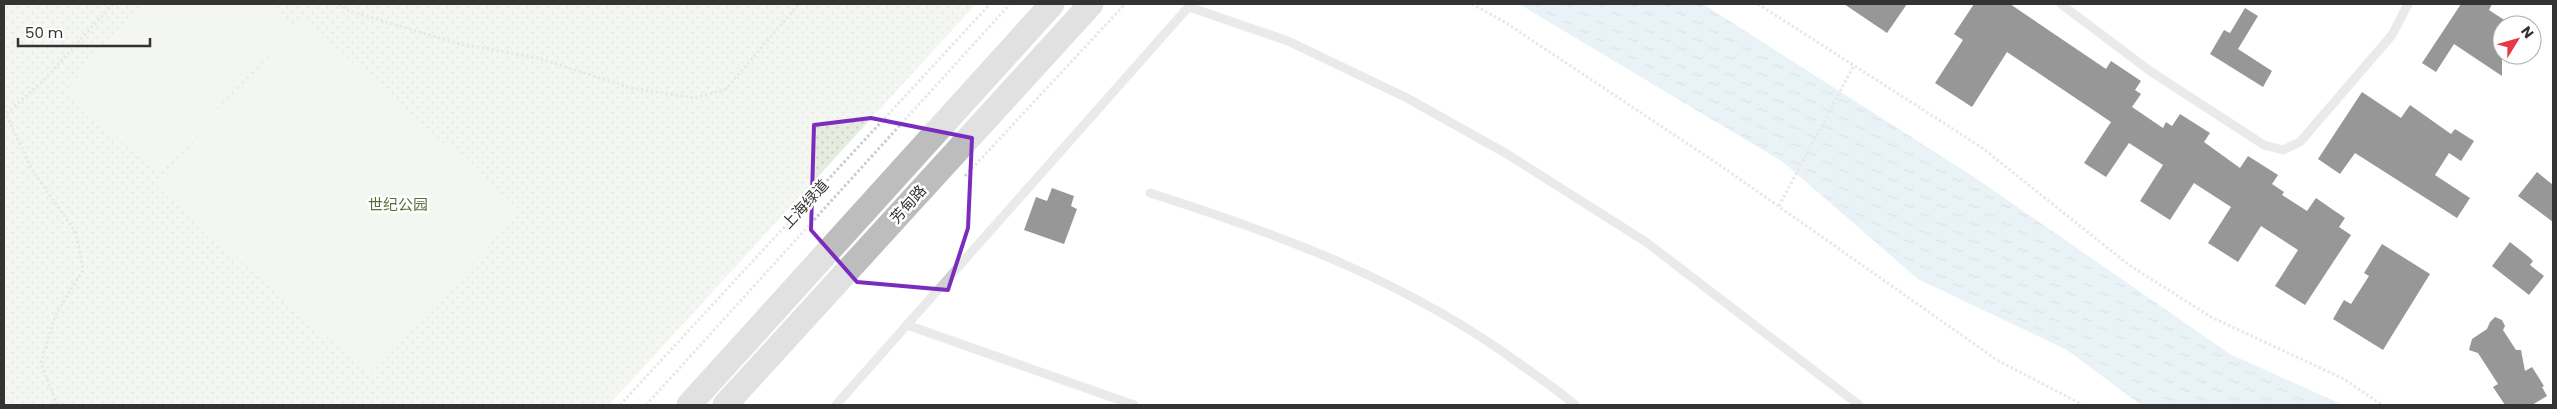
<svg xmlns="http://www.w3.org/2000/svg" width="2557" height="409" viewBox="0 0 2557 409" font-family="Poppins,'Noto Sans SC',sans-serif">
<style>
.park{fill:url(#park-dots)}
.pitch{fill:#e6ecdf}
.water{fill:url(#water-ripples)}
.building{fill:#1a1a1a}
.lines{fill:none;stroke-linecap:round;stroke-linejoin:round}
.path{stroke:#cdcdcd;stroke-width:3;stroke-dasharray:2.5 2.5;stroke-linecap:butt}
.lane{stroke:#d0d0d0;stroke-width:9}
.secondary{stroke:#bdbdbd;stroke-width:25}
.marked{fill:none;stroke:#7b2cbf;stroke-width:4;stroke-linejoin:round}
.labels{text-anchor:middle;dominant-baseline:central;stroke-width:5;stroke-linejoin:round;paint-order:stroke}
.park-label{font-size:15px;fill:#56703f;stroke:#fff}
.street-label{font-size:15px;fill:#333;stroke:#fff}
</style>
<defs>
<pattern id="park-dots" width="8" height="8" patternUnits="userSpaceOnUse" patternTransform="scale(1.25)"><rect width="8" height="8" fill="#e6ecdf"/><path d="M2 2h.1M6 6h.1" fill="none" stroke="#c6cbc0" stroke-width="1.8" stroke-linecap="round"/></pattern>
<pattern id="water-ripples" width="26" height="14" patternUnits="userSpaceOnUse" patternTransform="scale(1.25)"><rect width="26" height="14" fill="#cfe2ee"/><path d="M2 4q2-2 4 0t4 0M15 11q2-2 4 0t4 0" fill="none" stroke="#b2c2cd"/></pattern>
</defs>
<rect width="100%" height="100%" fill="#fff"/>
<!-- park -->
<path class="park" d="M4 4H976L609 405H4Z"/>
<!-- pitch -->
<path class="pitch" d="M144 4H269L292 24 158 174 65 91Z
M303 18 520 212 370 375 155 185Z"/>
<!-- water -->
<path class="water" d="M1519 4H1703L1974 177 2230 354 2343 405H2141L2067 350 1918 279 1783 162Z"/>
<!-- building -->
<path class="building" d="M1844 4H1907L1887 33Z
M1974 4H2010L2106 69 2111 61 2141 81 2135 90 2141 94 2132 107 2163 128 2166 122 2172 126 2180 114 2210 133 2204 142 2240 168 2248 156 2278 175 2272 184 2284 192 2282 195 2307 211 2316 198 2345 218 2339 227 2351 235 2305 305 2275 286 2298 250 2261 226 2238 262 2208 243 2231 207 2194 183 2170 220 2140 201 2163 165 2129 143 2106 177 2084 163 2111 122 2007 52 1972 107 1935 83 1963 40 1954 34Z
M2461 4H2492L2489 10 2509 23 2502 25V76L2454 44 2436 72 2422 63Z
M2245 8 2258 16 2238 49 2272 71 2263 87 2210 54 2224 30 2230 33Z
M2362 92 2401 118 2410 105 2451 134 2455 129 2474 141 2461 161 2449 153 2435 175 2470 198 2457 218 2355 153 2340 174 2318 159Z
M2537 172 2553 185V222L2518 196Z
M1052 188 1074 196 1071 206 1077 209 1064 244 1024 230 1036 197 1047 201Z
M2510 242 2529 257 2533 261 2530 265 2544 276 2529 295 2492 266Z
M2382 244 2430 274 2383 350 2333 319 2344 300 2351 304 2369 276 2364 273Z
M2495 317 2502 320 2505 326 2503 330 2516 350H2521L2525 371 2532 367 2544 386 2542 387 2547 396 2532 405H2505L2493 387 2498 384 2478 353 2469 350 2472 339 2487 329 2490 322Z"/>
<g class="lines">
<!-- path -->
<path class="path" d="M339 4 349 11 460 44 538 58 631 88 694 98 726 89 799 4
M1472 4 1503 21 1724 168 1997 360 2083 405
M1758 4 1981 147 2129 265 2211 317 2344 379 2382 405
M965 176 1125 4
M1779 206 1853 67
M57 405 41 363 55 316 83 270 76 233 31 168 6 114 42 82 113 4
M620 405 990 4
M646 405 1010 4"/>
<!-- lane -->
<path class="lane" d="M2061 4 2150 71 2264 145 2283 150 2300 142 2392 35 2408 4
M1189 7 1288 41 1407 98 1507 154 1646 242 1859 405
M1150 193C1282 235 1408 282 1520 364 1538 377 1558 390 1575 405
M907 325 1134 405
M836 405 1191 4"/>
<!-- secondary -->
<path class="secondary" d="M689 405 1052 4
M725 405 1091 4"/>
</g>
<!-- marked area -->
<path d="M0 0H2557V409H0ZM871 118 972 138 968 228 948 290 857 282 811 230 814 125Z" fill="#fff" fill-opacity=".55" fill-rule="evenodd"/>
<path class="marked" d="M871 118 972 138 968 228 948 290 857 282 811 230 814 125Z"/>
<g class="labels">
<!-- park labels -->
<g class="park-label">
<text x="398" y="204">世纪公园</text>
</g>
<!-- street labels -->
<g class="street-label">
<text transform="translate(805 204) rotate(-47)">上海绿道</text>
<text transform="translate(908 204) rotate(-48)">芳甸路</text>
</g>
</g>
<!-- border -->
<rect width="2557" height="409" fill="none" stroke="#333333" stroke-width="10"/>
<!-- north arrow -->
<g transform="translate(2517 40) rotate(53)"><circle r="24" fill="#ffffff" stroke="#adadad"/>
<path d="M0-4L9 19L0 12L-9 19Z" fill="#e63946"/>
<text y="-8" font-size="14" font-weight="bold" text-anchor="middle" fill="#333333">N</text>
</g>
<!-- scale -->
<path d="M18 38v8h132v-8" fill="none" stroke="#333333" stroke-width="2.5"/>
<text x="25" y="38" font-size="15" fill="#333333" stroke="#ffffff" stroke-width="4" paint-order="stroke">50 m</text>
</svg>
